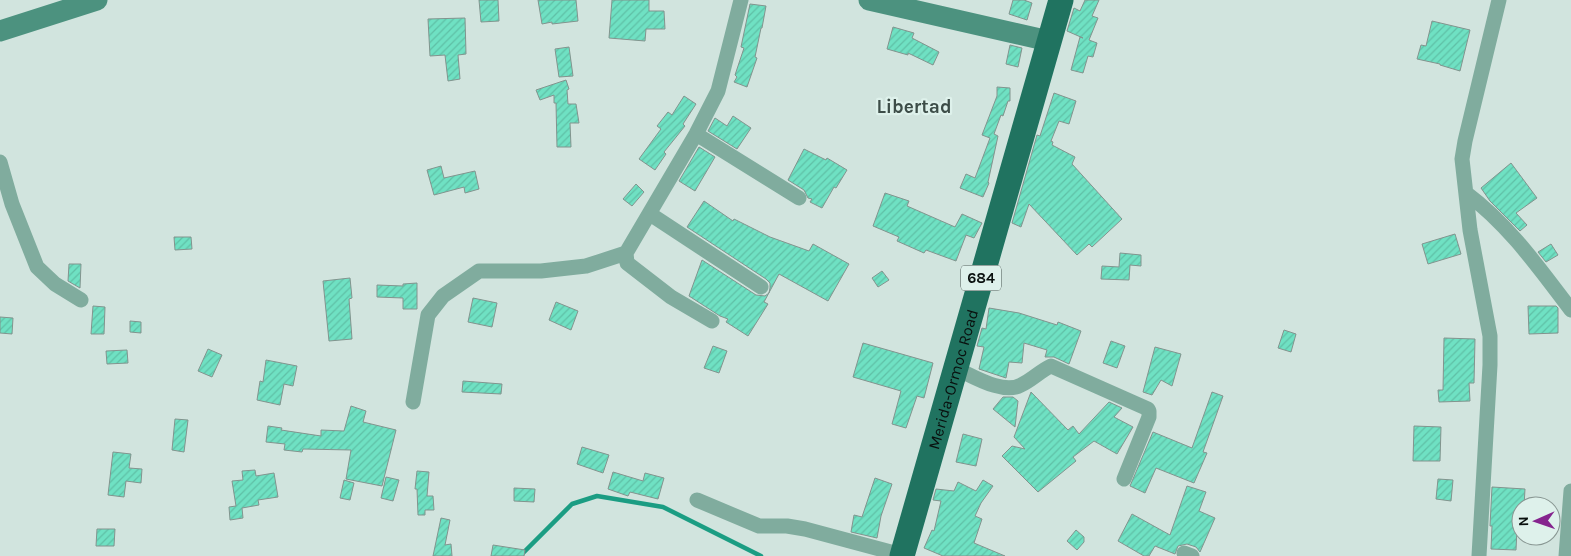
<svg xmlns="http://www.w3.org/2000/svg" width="1571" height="556" viewBox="0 0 1571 556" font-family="Karla,sans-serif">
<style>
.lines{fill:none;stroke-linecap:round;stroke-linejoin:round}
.stream{stroke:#1b9d83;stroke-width:4.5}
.building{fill:url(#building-hatch);stroke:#82948e}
.minor{stroke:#80ac9e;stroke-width:15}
.secondary{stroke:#4c927f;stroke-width:21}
.trunk{stroke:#207360;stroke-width:25}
.labels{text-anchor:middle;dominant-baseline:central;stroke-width:4.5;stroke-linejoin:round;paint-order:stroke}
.shield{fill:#def1eb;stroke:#495450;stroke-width:1}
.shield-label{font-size:15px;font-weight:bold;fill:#09100e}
.street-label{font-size:16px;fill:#09100e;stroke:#def1eb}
.quarter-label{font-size:19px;font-weight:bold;fill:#3d4d48;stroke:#def1eb}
</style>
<defs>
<pattern id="building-hatch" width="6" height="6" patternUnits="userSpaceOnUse" patternTransform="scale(1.25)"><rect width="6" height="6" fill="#6fe1c3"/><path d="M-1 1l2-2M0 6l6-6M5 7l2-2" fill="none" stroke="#5fc0a6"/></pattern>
</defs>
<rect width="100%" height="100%" fill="#d1e4de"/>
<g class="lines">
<!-- stream -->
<path class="stream" d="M520 556 572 504 597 496 663 507 761 556"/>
</g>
<!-- building -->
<path class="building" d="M479 0H498L499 21 481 22Z
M538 0H576L578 21 552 24V22L542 24Z
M612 0H649V11H664L665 29H646L645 41 609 38Z
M1013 0H1024L1032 3 1027 20 1009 14Z
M1085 0H1099L1092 16 1098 18 1089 40 1097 43 1093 57 1088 56 1083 73 1071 70 1080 37 1083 38 1067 31 1074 8 1080 11Z
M750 4 766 6 762 28H761L755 57 757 58 747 87 734 82 737 77 735 75 744 48 741 47Z
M465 18 466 54 458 55 460 79 448 81 445 55 430 56 428 19Z
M1432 21 1470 30 1460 71 1440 65V64L1417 59 1421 45 1426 46Z
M893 27 914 33 912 38 939 52 933 65 908 53V55L887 49Z
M1010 45 1022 48 1018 67 1006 64Z
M569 47 573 76 559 77 555 49Z
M566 80 569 89 567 90 568 104H576L579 123H570L571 147H557L556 103H554V95L540 100 536 90Z
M997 87 1010 88V101H1008L1003 116 1001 115 994 134 998 136 988 182 989 183 983 197 960 188 966 174 975 178 990 138 982 135 997 96Z
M1054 93 1076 101 1069 124 1059 121 1051 141 1053 142 1052 145 1075 157 1072 164 1122 219 1092 247 1089 244 1077 255 1029 204 1021 227 1012 223 1037 135 1040 136Z
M684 96 696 104 683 124 685 126 664 152 666 154 655 170 639 159 661 129 657 126 668 112 672 115Z
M733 116 751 128 737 149 708 131 715 118 727 126Z
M699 147 715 157 695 191 679 181Z
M804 149 826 160 827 158 847 170 836 188 834 187 822 208 810 202 812 199 808 198 804 190 788 180Z
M1511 163 1537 198 1516 213 1527 225 1520 231 1490 201 1481 188Z
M441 166 444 178 475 171 479 189 465 193 464 187 434 195 427 170Z
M636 184 644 192 632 206 623 199Z
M885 193 909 201 907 206 955 227 962 214 982 223 974 238 966 235 956 261 926 250 924 253 897 241 899 237 873 226Z
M704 201 733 221 734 219 770 237 809 251 813 244 849 264 828 301 779 274 764 302 768 304 748 336 726 322 728 319 720 316 689 296 702 260 756 295 765 296 769 293 770 288V283L766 279 687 227Z
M1455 234 1461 254 1428 264 1422 244Z
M174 237H191L192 249 175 250Z
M1551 244 1558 255 1546 262 1538 252Z
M1120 253 1141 255V266L1130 265 1129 280 1101 279 1102 266 1119 267Z
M69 264H81L80 288 68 281Z
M882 271 889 280 878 287 872 278Z
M350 278 352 298 349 299 352 339 329 341 323 281Z
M417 283V309H403V298L377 297V285L403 286V284Z
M473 298 497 303 492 327 468 322Z
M556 302 578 311 571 330 549 320Z
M93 306 105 307 104 334H91Z
M1528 306H1556L1558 308V333L1529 334Z
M989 308 1019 313 1057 325 1058 322 1081 331 1069 364 1054 357H1045L1047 350 1024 343 1022 363 1009 362 1006 378 979 369 984 347 977 346 982 328 986 329Z
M0 317 13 318 12 334 0 333Z
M130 321 141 322V333L130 332Z
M1284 330 1296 334 1291 352 1278 348Z
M1444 338 1475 339 1474 383H1469L1470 401 1439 402 1438 390H1443Z
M1111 341 1125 346 1117 368 1103 363Z
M863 343 933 363 924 398 917 396 906 428 892 424 901 391 853 377Z
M713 346 727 351 719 373 704 368Z
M1155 347 1181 354 1172 386 1161 380 1152 395 1143 392Z
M208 349 222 355 212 377 198 371Z
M127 350 128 363 107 364 106 351Z
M266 360 297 366 293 386 284 384 280 405 257 400 260 381 263 382Z
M463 381 502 384 501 394 462 392Z
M1031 392 1068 430 1073 426 1079 434 1109 402 1122 408 1114 417 1133 427 1117 454 1094 441 1073 457 1076 461 1038 492 1002 456 1012 446 1025 449 1014 437Z
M1212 392 1223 396 1203 452 1207 453 1194 483 1156 468 1145 493 1130 486 1153 432 1192 448Z
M1003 397H1013L1018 401 1015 427 993 409Z
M351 406 366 411 363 422 396 430 382 486 346 479 351 450 303 449 302 452 284 450 285 444 266 442 268 426 282 428 281 430 321 436V430L344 431Z
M175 419 188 420 184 452 172 450Z
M1414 426 1441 427 1440 461H1413Z
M963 434 982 439 976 466 956 462Z
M582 447 609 455 603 473 577 464Z
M113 452 131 454 129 468 142 469 141 483 126 481 124 497 108 495Z
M255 470 256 476 274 473 278 497 258 500 259 505 242 508 243 518 230 520 229 507 236 506 232 481 243 480 242 471Z
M417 471 429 472 427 496H433L434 510H425V515H418L417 489H415Z
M613 472 643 481 645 473 664 478 658 499 630 492 628 496 608 489Z
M386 477 399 480 393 501 381 498Z
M875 478 892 484 881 516 877 538 851 532 854 515 862 517Z
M1438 479 1453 480 1451 501 1436 499Z
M344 480 354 483 350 500 340 498Z
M983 480 993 486 981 503 975 516 982 519 974 543 1005 556H943L924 548 932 530 934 531 941 501 933 500 936 489 954 491 958 482 976 491Z
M1187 486 1206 492 1199 511 1215 518 1200 552 1196 547 1187 544 1178 546 1175 554 1155 546 1149 556H1144L1118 541 1132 514 1170 535Z
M1492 487 1525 489 1524 506H1521V528H1517L1516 550 1491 549 1492 526H1490Z
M514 488 535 489 534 502 514 501Z
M441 518 450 520 445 545 451 544 452 556H433Z
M97 529H115L114 546H96Z
M1076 530 1084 537V542L1077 550 1067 541Z
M493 545 525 550 524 556H491Z"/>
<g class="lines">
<!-- minor -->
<path class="minor" d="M696 134 799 198
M0 162 12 204 37 267 55 284 81 300
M1466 193C1509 225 1539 268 1571 310
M650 214 761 287
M712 321 671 297 627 263 626 253 696 134 718 91 741 0
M955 368C973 376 1003 395 1021 385 1032 380 1040 371 1051 366L1148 409 1149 411V417L1124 479
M413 402 428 315 443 296 479 271H541L586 266 626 253
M697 500 759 526H787L805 529 902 555
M1184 553 1192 556
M1479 556 1490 365V336L1470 230 1462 159 1465 141 1499 0
M1566 556 1571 491"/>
<!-- secondary -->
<path class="secondary" d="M869 0 1049 41
M0 31 97 0"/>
<!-- trunk -->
<path class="trunk" id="s1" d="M902 556 1061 0"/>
</g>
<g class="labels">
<!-- shield labels -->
<rect class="shield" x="961" y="265.5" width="40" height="25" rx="4"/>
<g class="shield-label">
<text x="981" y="278">684</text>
</g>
<!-- street labels -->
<g class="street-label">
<text stroke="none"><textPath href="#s1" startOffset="184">Merida-Ormoc Road</textPath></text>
</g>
<!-- quarter labels -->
<g class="quarter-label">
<text x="914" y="107">Libertad</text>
</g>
</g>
<!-- north arrow -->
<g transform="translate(1536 521) rotate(268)"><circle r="24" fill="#def1eb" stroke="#899793"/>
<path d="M0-4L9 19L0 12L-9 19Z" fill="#85248e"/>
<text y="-8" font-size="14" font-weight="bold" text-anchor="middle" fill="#09100e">N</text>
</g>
</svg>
